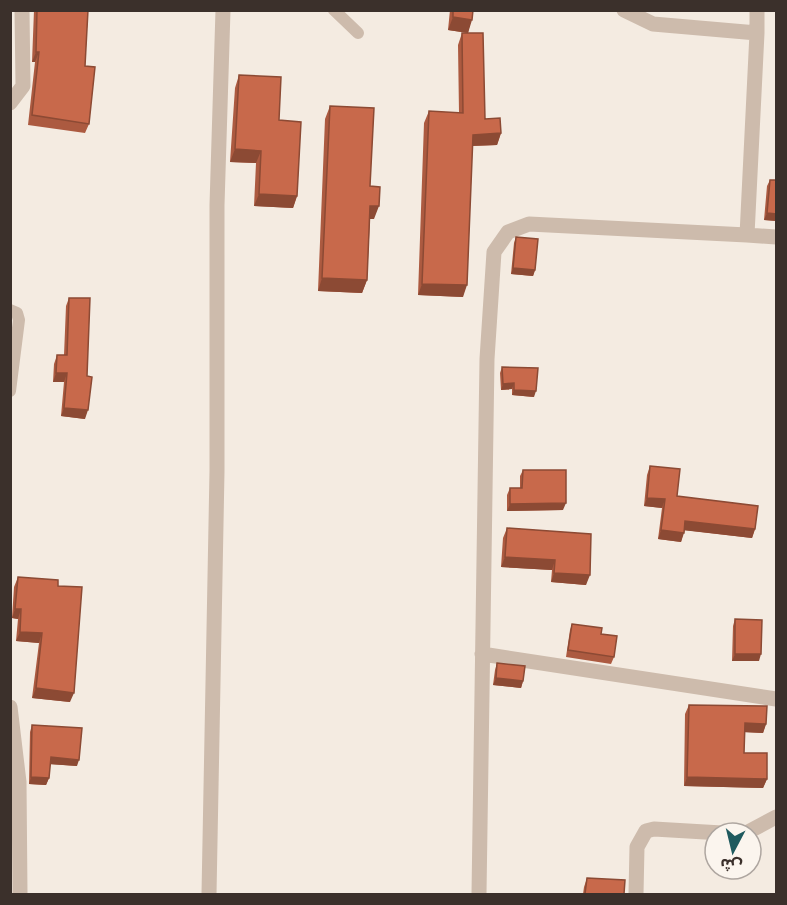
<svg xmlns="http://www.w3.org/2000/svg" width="787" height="905" viewBox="0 0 787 905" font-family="Cabin,'Noto Sans Arabic',sans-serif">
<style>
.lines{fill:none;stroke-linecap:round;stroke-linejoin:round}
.service{stroke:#cdbbac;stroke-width:12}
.minor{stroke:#cdbbac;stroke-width:15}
.wall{fill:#ac5a40}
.shaded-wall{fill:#8c4a34}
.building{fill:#c8694b;stroke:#8c4a34;stroke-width:1.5}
</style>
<rect width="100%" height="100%" fill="#f4ebe1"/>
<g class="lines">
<path class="service" d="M 334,10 L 358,33
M 10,310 L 17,313 L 19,320 L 10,391"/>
<path class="minor" d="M 757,33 L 757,10
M 10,103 L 23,86 L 22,10
M 747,235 L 776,237
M 482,654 L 776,699
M 10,707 L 19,782 L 20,894
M 746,833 L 776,817
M 209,894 L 217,471 L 217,205 L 223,10
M 479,894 L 487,359 L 494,252 L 508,232 L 529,224 L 747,235 L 757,33 L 653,24 L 624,10
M 636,894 L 637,847 L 646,831 L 654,829 L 722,833"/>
</g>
<path class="wall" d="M 34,10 L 88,10 L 85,66 L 89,124 L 85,133 L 28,125 L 35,62 L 32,62 Z
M 450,10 L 473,10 L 468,33 L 448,30 Z
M 462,33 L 485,119 L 501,133 L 497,145 L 472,146 L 463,297 L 418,295 L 424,123 L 429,111 L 459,113 L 458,45 Z
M 239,75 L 279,120 L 297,196 L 293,208 L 254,206 L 256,163 L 230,162 L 235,88 Z
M 330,106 L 370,186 L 374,219 L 370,219 L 367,280 L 362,293 L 318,291 L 325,119 Z
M 770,180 L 777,180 L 777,221 L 764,220 L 767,186 Z
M 516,237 L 535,270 L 533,276 L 511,274 L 514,243 Z
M 69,298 L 85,419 L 61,416 L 64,382 L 53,382 L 54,364 L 57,355 L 64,355 L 66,306 Z
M 502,367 L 534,397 L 512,395 L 512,389 L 501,390 L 500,373 Z
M 650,466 L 677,496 L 755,529 L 752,538 L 684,530 L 681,542 L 658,539 L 662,508 L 644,506 L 647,475 Z
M 523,470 L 563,510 L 507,511 L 507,495 L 510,488 L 520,488 L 520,476 Z
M 507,528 L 591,534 L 586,585 L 551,582 L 552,570 L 501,567 L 503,538 Z
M 18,577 L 58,586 L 70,702 L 32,698 L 39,643 L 16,641 L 18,619 L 12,618 L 14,587 Z
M 735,619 L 759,661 L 732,661 L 733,626 Z
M 572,624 L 601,634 L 614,657 L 611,664 L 566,657 L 570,630 Z
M 497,663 L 523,681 L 521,688 L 493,685 L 495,670 Z
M 689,705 L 766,724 L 763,733 L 745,732 L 744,753 L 767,779 L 763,788 L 684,786 L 685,714 Z
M 32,725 L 77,766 L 50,764 L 49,778 L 46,785 L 29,784 L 30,732 Z
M 587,878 L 624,894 L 583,894 L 584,887 Z"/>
<path class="shaded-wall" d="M 711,10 L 738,10 L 738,12 Z
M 453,17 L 472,20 L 468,33 L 448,30 Z
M 36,52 L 39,52 L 35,62 L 32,62 Z
M 501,133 L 497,145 L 469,146 L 473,135 Z
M 235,149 L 261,151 L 256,163 L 230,162 Z
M 259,194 L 297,196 L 293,208 L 254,206 Z
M 370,206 L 379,206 L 374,219 L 366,219 Z
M 767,213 L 777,214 L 777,221 L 764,220 Z
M 513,268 L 535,270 L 533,276 L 511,274 Z
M 322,278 L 367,280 L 362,293 L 318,291 Z
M 422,284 L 467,285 L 463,297 L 418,295 Z
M 56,373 L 67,373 L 64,382 L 53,382 Z
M 514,383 L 512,389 L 501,390 L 503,384 Z
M 514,390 L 536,391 L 534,397 L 512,395 Z
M 64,408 L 88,410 L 85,419 L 61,416 Z
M 647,498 L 665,499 L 662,508 L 644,506 Z
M 566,503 L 563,510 L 507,511 L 510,504 Z
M 685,521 L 755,529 L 752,538 L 682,530 Z
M 661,530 L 684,533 L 681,542 L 658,539 Z
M 505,557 L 555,560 L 552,570 L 501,567 Z
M 554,573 L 590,575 L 586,585 L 551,582 Z
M 15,609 L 21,609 L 18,619 L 12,618 Z
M 20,632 L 42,633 L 39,643 L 16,641 Z
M 735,654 L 761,654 L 759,661 L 732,661 Z
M 496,678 L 523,681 L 521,688 L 493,685 Z
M 36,688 L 74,693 L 70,702 L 32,698 Z
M 745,723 L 766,724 L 763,733 L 741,732 Z
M 51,757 L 79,760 L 77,766 L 48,764 Z
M 31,777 L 49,778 L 46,785 L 29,784 Z
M 687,777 L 767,779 L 763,788 L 684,786 Z"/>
<path class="building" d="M 37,10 L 88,10 L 85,66 L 95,67 L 89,124 L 32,115 L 39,52 L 36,52 Z
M 453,10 L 473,10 L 472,20 L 453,17 Z
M 462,33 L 483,33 L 485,119 L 500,118 L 501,133 L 473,135 L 467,285 L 422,284 L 429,111 L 463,113 Z
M 239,75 L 281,77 L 279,120 L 301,122 L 297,196 L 259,194 L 261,151 L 235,149 Z
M 330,106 L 374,108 L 370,186 L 380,187 L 379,206 L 370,206 L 367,280 L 322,278 Z
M 770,180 L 777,180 L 777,214 L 767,213 Z
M 516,237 L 538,239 L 535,270 L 513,268 Z
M 69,298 L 90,298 L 87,376 L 92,377 L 88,410 L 64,408 L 67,373 L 56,373 L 57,355 L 67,355 Z
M 502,367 L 538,368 L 536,391 L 514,390 L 514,383 L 503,384 Z
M 650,466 L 680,469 L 677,496 L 758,506 L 755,529 L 685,521 L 684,533 L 661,530 L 665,499 L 647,498 Z
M 523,470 L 566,470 L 566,503 L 510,504 L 510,488 L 522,488 Z
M 507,528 L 591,534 L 590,575 L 554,573 L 555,560 L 505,557 Z
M 18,577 L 58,580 L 58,586 L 82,587 L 74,693 L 36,688 L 42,633 L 20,632 L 21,609 L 15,609 Z
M 735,619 L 762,620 L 761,654 L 735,654 Z
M 572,624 L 602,628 L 601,634 L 617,636 L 614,657 L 568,650 Z
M 497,663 L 525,666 L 523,681 L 496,678 Z
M 689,705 L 767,706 L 766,724 L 745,723 L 744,753 L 767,753 L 767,779 L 687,777 Z
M 32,725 L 82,728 L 79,760 L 51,757 L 49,778 L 31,777 Z
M 587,878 L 625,880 L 624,894 L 585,894 Z"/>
<rect width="787" height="905" fill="none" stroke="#3b302b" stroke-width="24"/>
<g transform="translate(733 851) rotate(187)"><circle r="28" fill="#fbf5ee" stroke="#aea6a0" stroke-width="1.5"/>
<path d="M0-4.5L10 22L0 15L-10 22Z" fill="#1f5a5e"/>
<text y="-9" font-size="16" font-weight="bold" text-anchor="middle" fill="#3b302b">ش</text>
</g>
</svg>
